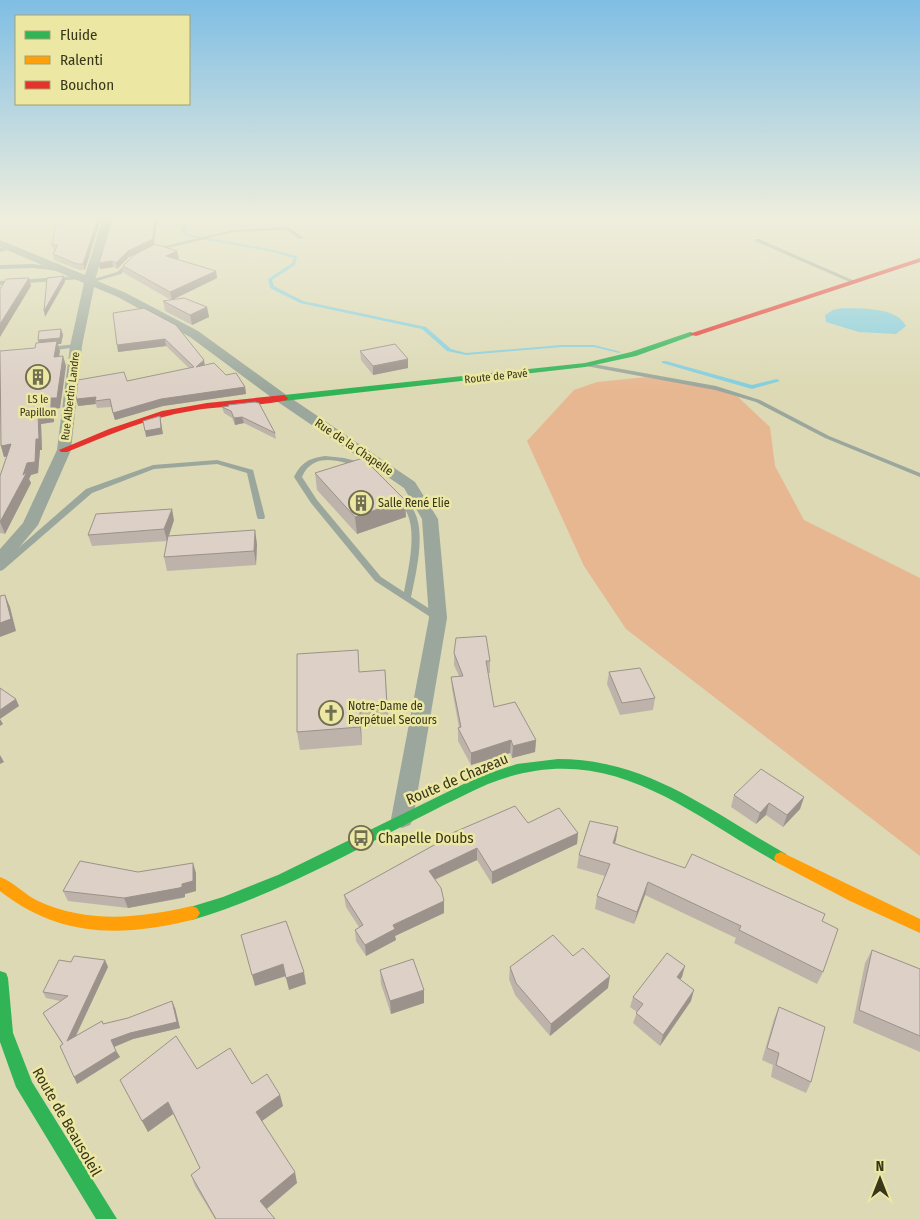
<svg xmlns="http://www.w3.org/2000/svg" width="920" height="1219" viewBox="0 0 920 1219" font-family="'Fira Sans Condensed',sans-serif">
<style>
.forest{fill:#e7b792}
.water{fill:#82cedf}
.lines{fill:none;stroke-linecap:round;stroke-linejoin:round}
.stream{fill:#82cedf;fill-rule:evenodd}
.lane{fill:#9ba79c;fill-rule:evenodd}
.street{fill:#9ba79c;fill-rule:evenodd}
.fast{fill:#30b455;fill-rule:evenodd}
.slow{fill:#ff9f0a;fill-rule:evenodd}
.jam{fill:#e5322d;fill-rule:evenodd}
.wall{fill:#beb3aa}
.shaded-wall{fill:#9b928b}
.building{fill:#ddd0c6;stroke:#9b928b}
.labels{text-anchor:middle;stroke-width:5;stroke-linejoin:round;paint-order:stroke}
.far-street-label{font-size:11px;fill:#38361b;stroke:#ece8a4}
.far-poi-label{font-size:11px;fill:#38361b;stroke:#ece8a4}
.street-label{font-size:12px;fill:#38361b;stroke:#ece8a4}
.poi-label{font-size:12px;fill:#38361b;stroke:#ece8a4;text-anchor:start}
.near-street-label{font-size:15px;fill:#38361b;stroke:#ece8a4}
.near-poi-label{font-size:15px;fill:#38361b;stroke:#ece8a4;text-anchor:start}
</style>
<rect width="100%" height="100%" fill="#dcd9b4"/>
<path class="forest" d="M 657,376 L 701,385 L 738,397 L 770,427 L 775,466 L 804,520 L 920,578 L 920,856 L 626,629 L 584,566 L 527,441 L 574,390 L 597,382 Z"/>
<path class="water" d="M 842,308 C 860,309 896,306 906,326 L 896,334 L 859,332 L 826,322 L 825,315 L 833,310 Z"/>
<g class="lines">
<path class="stream" d="M 185,218 L 189,218 L 185,232 L 191,235 L 269,249 L 297,256 L 295,265 L 272,280 L 274,286 L 303,301 L 426,327 L 451,349 L 466,353 L 562,345 L 594,345 L 621,352 L 619,353 L 594,347 L 562,347 L 466,355 L 447,351 L 422,329 L 300,303 L 270,288 L 268,279 L 292,263 L 294,258 L 269,251 L 189,237 L 181,232 Z
M 662,361 L 666,361 L 752,385 L 777,379 L 780,381 L 752,389 L 662,363 Z"/>
<path class="lane" d="M 288,227 L 303,237 L 303,239 L 299,239 L 287,230 L 233,232 L 151,252 L 148,250 L 233,230 Z
M 755,239 L 759,239 L 857,282 L 852,283 L 755,241 Z
M 9,246 L 11,247 L 11,249 L 0,252 L 0,248 Z
M 131,259 L 134,261 L 121,274 L 90,283 L 87,281 L 117,272 Z
M 33,264 L 59,267 L 62,269 L 59,271 L 33,268 L 0,269 L 0,265 Z
M 78,276 L 80,277 L 80,279 L 0,285 L 0,281 Z
M 76,344 L 78,345 L 78,347 L 49,351 L 46,349 L 49,347 Z
M 588,363 L 716,386 L 760,400 L 829,436 L 920,473 L 920,477 L 825,438 L 756,402 L 715,390 L 586,366 L 586,364 Z
M 325,456 L 344,458 L 364,463 L 365,465 L 361,467 C 340,461 313,451 302,477 L 317,500 L 381,577 L 404,592 C 408,570 417,534 407,513 C 404,507 398,503 394,498 L 395,496 L 401,496 C 405,501 411,505 414,511 C 426,533 416,573 411,597 L 441,616 L 442,618 L 441,620 L 435,620 L 375,581 L 311,503 L 294,477 C 301,463 309,458 325,456 Z
M 217,460 L 253,470 L 265,517 L 264,519 L 258,519 L 257,517 L 247,473 L 217,464 L 154,469 L 92,493 L 3,570 L 0,571 L 0,564 L 86,489 L 153,465 Z"/>
<path class="street" d="M 103,218 L 113,218 L 95,280 L 126,293 L 198,331 L 285,394 L 415,482 L 438,519 L 447,618 L 413,819 L 410,825 L 402,828 L 394,825 L 391,819 L 429,618 L 422,519 L 404,488 L 275,400 L 190,337 L 118,297 L 94,287 L 82,346 L 71,450 L 38,525 L 6,563 L 0,564 L 0,549 L 23,523 L 57,450 L 70,346 L 84,283 L 0,247 L 0,240 L 85,275 Z"/>
<path class="fast" d="M 690,332 L 697,334 L 636,356 L 585,367 L 284,401 L 280,398 L 284,395 L 585,363 L 631,352 Z
M 558,759 C 648,759 711,812 786,854 L 788,858 L 786,862 L 781,864 L 776,862 C 681,808 605,737 488,784 C 389,829 297,889 192,920 L 187,918 L 184,913 L 187,908 L 223,897 L 278,875 L 478,777 L 517,764 Z
M 0,971 L 6,973 L 8,978 L 13,1033 L 32,1082 L 117,1219 L 96,1219 L 16,1087 L 0,1042 Z"/>
<path class="slow" d="M 781,852 L 920,919 L 920,933 L 850,901 L 776,862 L 774,858 L 776,854 Z
M 0,877 C 14,882 25,895 38,901 C 88,924 141,918 192,906 L 197,908 L 200,913 L 197,918 L 192,920 C 121,937 60,938 0,891 Z"/>
<path class="jam" d="M 920,258 L 920,262 L 696,336 L 689,334 Z
M 284,395 L 288,398 L 287,400 C 256,407 223,405 191,411 C 148,418 108,435 67,452 L 61,452 L 59,450 L 109,429 L 162,411 L 207,403 Z"/>
</g>
<path class="wall" d="M 60,218 L 101,218 L 85,270 L 79,270 L 54,260 L 53,254 L 55,251 L 54,251 L 52,245 Z
M 154,245 L 179,258 L 177,259 L 217,278 L 172,300 L 207,307 L 209,317 L 192,325 L 165,311 L 163,301 L 171,300 L 124,273 L 123,266 L 134,255 L 129,257 L 117,269 L 113,267 L 100,269 L 99,263 Z
M 144,308 L 205,365 L 226,375 L 245,387 L 246,394 L 163,406 L 115,420 L 111,407 L 97,408 L 96,404 L 78,406 L 127,381 L 189,368 L 166,346 L 118,352 Z
M 63,335 L 61,344 L 58,344 L 60,351 L 59,356 L 63,356 L 66,366 L 60,408 L 54,409 L 54,422 L 41,424 L 42,450 L 40,450 L 38,473 L 31,475 L 29,479 L 31,483 L 5,534 L 0,533 L 0,476 L 7,456 L 4,457 L 1,446 L 35,348 L 39,343 L 38,340 Z
M 360,351 L 408,368 L 373,375 L 361,360 Z
M 222,407 L 275,433 L 276,439 L 244,423 L 235,425 L 232,418 L 224,413 Z
M 315,473 L 406,517 L 357,534 L 317,490 Z
M 174,520 L 169,536 L 257,544 L 256,565 L 167,571 L 164,557 L 167,541 L 92,546 L 88,535 Z
M 454,653 L 490,661 L 490,673 L 488,673 L 494,707 L 536,740 L 535,752 L 512,758 L 510,753 L 471,765 L 458,741 L 458,728 L 459,728 L 452,689 L 451,677 L 459,676 L 454,665 Z
M 385,670 L 389,724 L 361,727 L 362,745 L 300,750 L 297,732 L 360,672 Z
M 609,672 L 655,698 L 653,710 L 620,715 L 607,684 Z
M 734,795 L 804,797 L 800,809 L 783,827 L 766,815 L 756,824 L 731,807 Z
M 528,823 L 578,833 L 577,844 L 492,884 L 477,860 L 435,880 L 444,901 L 444,913 L 395,936 L 396,940 L 366,956 L 356,941 L 355,930 L 359,927 L 346,907 L 344,895 L 444,840 L 443,837 Z
M 618,827 L 615,843 L 822,921 L 823,972 L 817,984 L 734,943 L 736,938 L 645,895 L 634,924 L 595,909 L 597,896 L 605,876 L 577,868 L 579,855 Z
M 138,872 L 196,873 L 196,891 L 185,894 L 185,897 L 183,898 L 128,908 L 68,901 L 63,891 Z
M 872,950 L 920,969 L 920,1052 L 853,1023 L 865,963 Z
M 573,956 L 608,988 L 550,1036 L 515,995 L 509,979 L 510,967 Z
M 105,960 L 108,967 L 76,1036 L 103,1024 L 175,1008 L 180,1028 L 133,1039 L 114,1047 L 120,1057 L 77,1084 L 74,1077 L 62,1044 L 43,1013 L 60,1001 L 46,998 L 43,992 L 71,962 Z
M 380,970 L 424,1003 L 391,1014 L 381,984 Z
M 682,977 L 680,979 L 691,1001 L 660,1046 L 633,1023 L 637,1012 L 630,1007 L 633,997 Z
M 779,1007 L 811,1082 L 806,1093 L 771,1077 L 773,1065 L 762,1060 L 774,1019 Z
M 197,1069 L 252,1084 L 280,1095 L 283,1106 L 262,1121 L 297,1183 L 267,1209 L 275,1219 L 215,1219 L 195,1186 L 191,1175 L 200,1168 L 173,1114 L 148,1132 L 120,1080 Z"/>
<path class="shaded-wall" d="M 98,218 L 101,218 L 85,270 L 83,264 Z
M 155,218 L 157,218 L 154,245 L 129,257 L 117,269 L 116,263 Z
M 177,251 L 179,258 L 168,263 L 166,256 Z
M 112,261 L 113,267 L 100,269 L 99,263 Z
M 216,271 L 217,278 L 172,300 L 170,292 Z
M 64,276 L 65,282 L 45,317 L 44,311 Z
M 29,278 L 31,286 L 0,337 L 0,324 Z
M 207,307 L 209,317 L 192,325 L 190,315 Z
M 61,329 L 63,335 L 61,344 L 58,344 L 60,351 L 57,367 L 40,346 L 38,340 Z
M 165,339 L 166,346 L 118,352 L 117,345 Z
M 63,356 L 66,366 L 60,408 L 54,409 L 54,422 L 41,424 L 42,450 L 40,450 L 38,473 L 31,475 L 29,479 L 31,483 L 5,534 L 0,522 L 23,475 L 38,413 L 51,398 Z
M 408,359 L 408,368 L 373,375 L 373,366 Z
M 204,360 L 205,367 L 196,367 Z
M 245,387 L 246,394 L 163,406 L 115,420 L 113,413 L 161,399 Z
M 96,397 L 95,401 L 96,404 L 78,406 L 76,399 Z
M 160,416 L 163,434 L 146,437 L 145,431 Z
M 242,417 L 244,423 L 235,425 L 234,418 Z
M 11,444 L 15,455 L 4,457 L 1,446 Z
M 405,500 L 406,517 L 357,534 L 355,517 Z
M 172,509 L 174,520 L 167,541 L 164,529 Z
M 255,530 L 257,544 L 256,565 L 254,551 Z
M 5,595 L 10,607 L 16,631 L 0,637 L 0,623 Z
M 16,699 L 19,706 L 0,719 L 3,724 L 0,726 L 0,710 Z
M 360,709 L 362,745 L 360,727 Z
M 511,740 L 510,753 L 471,765 L 471,753 Z
M 536,740 L 535,752 L 512,758 L 513,746 Z
M 0,755 L 4,762 L 0,764 Z
M 804,797 L 800,809 L 783,827 L 787,815 Z
M 769,803 L 766,815 L 756,824 L 760,813 Z
M 618,827 L 616,840 L 611,855 L 613,843 Z
M 578,833 L 577,844 L 492,884 L 492,872 Z
M 477,848 L 477,860 L 429,882 L 429,871 Z
M 193,863 L 196,873 L 196,891 L 185,894 L 185,897 L 128,908 L 124,898 L 182,884 Z
M 648,882 L 645,895 L 634,924 L 637,912 Z
M 444,901 L 444,913 L 395,936 L 396,940 L 366,956 L 365,945 L 393,925 Z
M 105,960 L 108,967 L 70,1048 L 67,1041 Z
M 283,964 L 286,976 L 255,986 L 252,975 Z
M 685,966 L 682,977 L 674,988 L 677,977 Z
M 304,972 L 306,984 L 289,990 L 286,978 Z
M 610,976 L 608,988 L 550,1036 L 551,1024 Z
M 424,990 L 424,1003 L 391,1014 L 390,1001 Z
M 694,990 L 691,1001 L 660,1046 L 663,1035 Z
M 172,1001 L 175,1008 L 180,1028 L 133,1039 L 114,1047 L 111,1040 Z
M 116,1051 L 120,1057 L 77,1084 L 74,1077 Z
M 280,1095 L 283,1106 L 259,1123 L 256,1112 Z
M 168,1102 L 173,1114 L 148,1132 L 142,1121 Z
M 295,1172 L 297,1183 L 264,1211 L 260,1201 Z"/>
<path class="building" d="M 60,218 L 98,218 L 83,264 L 77,264 L 53,254 L 58,245 L 52,245 L 55,228 Z
M 112,218 L 155,218 L 153,239 L 128,251 L 116,263 L 112,261 L 99,263 Z
M 155,244 L 177,251 L 166,256 L 216,271 L 170,292 L 123,266 L 134,255 Z
M 64,276 L 44,311 L 47,278 Z
M 29,278 L 0,324 L 0,289 L 6,279 Z
M 184,298 L 207,307 L 190,315 L 163,301 Z
M 144,308 L 176,325 L 204,360 L 196,367 L 214,363 L 226,375 L 236,373 L 245,387 L 161,399 L 113,413 L 110,399 L 95,401 L 96,397 L 76,399 L 78,380 L 124,372 L 127,381 L 194,367 L 165,339 L 117,345 L 113,313 Z
M 61,329 L 60,338 L 38,340 L 39,331 Z
M 57,341 L 54,357 L 63,356 L 57,398 L 51,398 L 51,411 L 38,413 L 39,439 L 36,439 L 35,462 L 27,463 L 23,475 L 27,472 L 0,522 L 0,476 L 11,444 L 1,446 L 0,351 L 35,348 L 36,343 Z
M 395,344 L 408,359 L 373,366 L 360,351 Z
M 255,402 L 259,403 L 275,433 L 242,417 L 234,418 L 231,411 L 222,407 L 229,406 L 228,405 Z
M 160,416 L 161,428 L 145,431 L 143,421 Z
M 363,458 L 405,500 L 355,517 L 315,473 Z
M 172,509 L 164,529 L 88,535 L 96,514 Z
M 255,530 L 254,551 L 164,557 L 168,536 Z
M 5,595 L 11,619 L 0,623 L 0,596 Z
M 486,636 L 490,661 L 486,661 L 494,707 L 515,702 L 536,740 L 513,746 L 511,740 L 471,753 L 458,728 L 461,727 L 451,677 L 463,676 L 454,653 L 456,638 Z
M 358,650 L 359,672 L 385,670 L 387,706 L 360,709 L 360,727 L 297,732 L 297,654 Z
M 640,668 L 655,698 L 622,703 L 609,672 Z
M 0,688 L 16,699 L 0,710 Z
M 761,769 L 804,797 L 787,815 L 769,803 L 760,813 L 734,795 Z
M 515,806 L 528,823 L 559,808 L 578,833 L 492,872 L 477,848 L 429,871 L 441,888 L 444,901 L 393,925 L 395,929 L 365,945 L 355,930 L 363,925 L 344,895 L 445,839 L 443,837 Z
M 590,821 L 618,827 L 613,843 L 685,868 L 692,854 L 825,914 L 822,921 L 838,929 L 823,972 L 739,930 L 741,926 L 648,882 L 637,912 L 597,896 L 610,864 L 579,855 Z
M 80,861 L 138,872 L 193,863 L 193,881 L 182,884 L 182,887 L 179,888 L 124,898 L 63,891 Z
M 286,921 L 304,972 L 286,978 L 283,964 L 252,975 L 241,935 Z
M 553,935 L 573,956 L 583,948 L 610,976 L 551,1024 L 516,983 L 510,967 Z
M 872,950 L 920,969 L 920,1036 L 859,1010 Z
M 667,953 L 685,966 L 677,977 L 694,990 L 663,1035 L 636,1013 L 643,1004 L 633,997 Z
M 74,956 L 105,960 L 67,1041 L 102,1021 L 103,1024 L 128,1018 L 172,1001 L 177,1022 L 130,1033 L 111,1040 L 116,1051 L 74,1077 L 60,1046 L 63,1044 L 43,1013 L 68,996 L 43,992 L 59,960 L 71,962 Z
M 413,959 L 424,990 L 390,1001 L 380,970 Z
M 779,1007 L 825,1027 L 811,1082 L 776,1065 L 779,1053 L 767,1048 Z
M 176,1036 L 197,1069 L 230,1048 L 252,1084 L 267,1074 L 280,1095 L 256,1112 L 295,1172 L 260,1201 L 275,1219 L 216,1219 L 191,1175 L 200,1168 L 168,1102 L 142,1121 L 120,1080 Z"/>
<linearGradient id="sky" x2="0" y2="1"><stop stop-color="#7fbee4"/><stop offset="0.56" stop-color="#efeedd"/><stop offset="1" stop-color="#efeedd" stop-opacity="0"/></linearGradient>
<rect width="920" height="389" fill="url(#sky)"/>
<defs>
<symbol id="building-ring" viewBox="-11 -11 22 22"><circle r="9.5" fill="#ece8a4" stroke="#716f51" stroke-width="1.5"/><path d="M-4-6H4V6H1V3H-1V6H-4ZM-2.5-4.3h1.7v1.8h-1.7ZM.8-4.3h1.7v1.8H.8ZM-2.5-1h1.7V.8h-1.7ZM.8-1h1.7V.8H.8Z" fill="#716f51"/></symbol>
<symbol id="church-ring" viewBox="-11 -11 22 22"><circle r="9.5" fill="#ece8a4" stroke="#716f51" stroke-width="1.5"/><path d="M-1.2-6h2.4v3.5h3.3v2.4h-3.3V6h-2.4V-.1h-3.3v-2.4h3.3Z" fill="#716f51"/></symbol>
<symbol id="bus-ring" viewBox="-11 -11 22 22"><circle r="9.5" fill="#ece8a4" stroke="#716f51" stroke-width="1.5"/><path d="M-5-6H5V4H4V6H2V4H-2V6H-4V4H-5ZM-3.5-4V0h7V-4ZM-3.5 1.2v1.5H-2V1.2ZM2 1.2v1.5H3.5V1.2Z" fill="#716f51"/></symbol>
</defs>
<g fill-rule="evenodd">
<use href="#building-ring" x="24" y="363" width="28" height="28"/>
<use href="#building-ring" x="347" y="489" width="28" height="28"/>
<use href="#church-ring" x="317" y="699" width="28" height="28"/>
<use href="#bus-ring" x="347" y="824" width="28" height="28"/>
</g>
<g class="labels">
<g class="far-street-label">
<text transform="translate(496 376) rotate(-6)" y="4">Route de Pavé</text>
<text transform="translate(70 396) rotate(-83)" y="4">Rue Albertin Landre</text>
</g>
<g class="far-poi-label">
<text x="38" y="403">LS le<tspan x="38" dy="13">Papillon</tspan></text>
</g>
<g class="street-label">
<text transform="translate(354 447) rotate(34)" y="4">Rue de la Chapelle</text>
</g>
<g class="poi-label">
<text x="378" y="507">Salle René Elie</text>
<text x="348" y="710">Notre-Dame de<tspan x="348" dy="14">Perpétuel Secours</tspan></text>
</g>
<g class="near-street-label">
<text transform="translate(457 779) rotate(-23)" y="5">Route de Chazeau</text>
<text transform="translate(67 1122) rotate(60)" y="5">Route de Beausoleil</text>
</g>
<g class="near-poi-label">
<text x="378" y="843">Chapelle Doubs</text>
</g>
</g>
<rect x="15" y="15" width="175" height="90" fill="#ece8a4" stroke="#a4a16d"/>
<rect x="25" y="31" width="25" height="8" fill="#30b455" stroke="#a4a16d"/>
<text x="60" y="40" font-size="15" fill="#38361b">Fluide</text>
<rect x="25" y="56" width="25" height="8" fill="#ff9f0a" stroke="#a4a16d"/>
<text x="60" y="65" font-size="15" fill="#38361b">Ralenti</text>
<rect x="25" y="81" width="25" height="8" fill="#e5322d" stroke="#a4a16d"/>
<text x="60" y="90" font-size="15" fill="#38361b">Bouchon</text>
<g transform="translate(880 1179)" stroke="#ece8a4" stroke-width="4" paint-order="stroke">
<path d="M0-4L9 19L0 12L-9 19Z" fill="#38361b"/>
<text y="-8" font-size="14" font-weight="bold" text-anchor="middle" fill="#38361b">N</text>
</g>
</svg>
